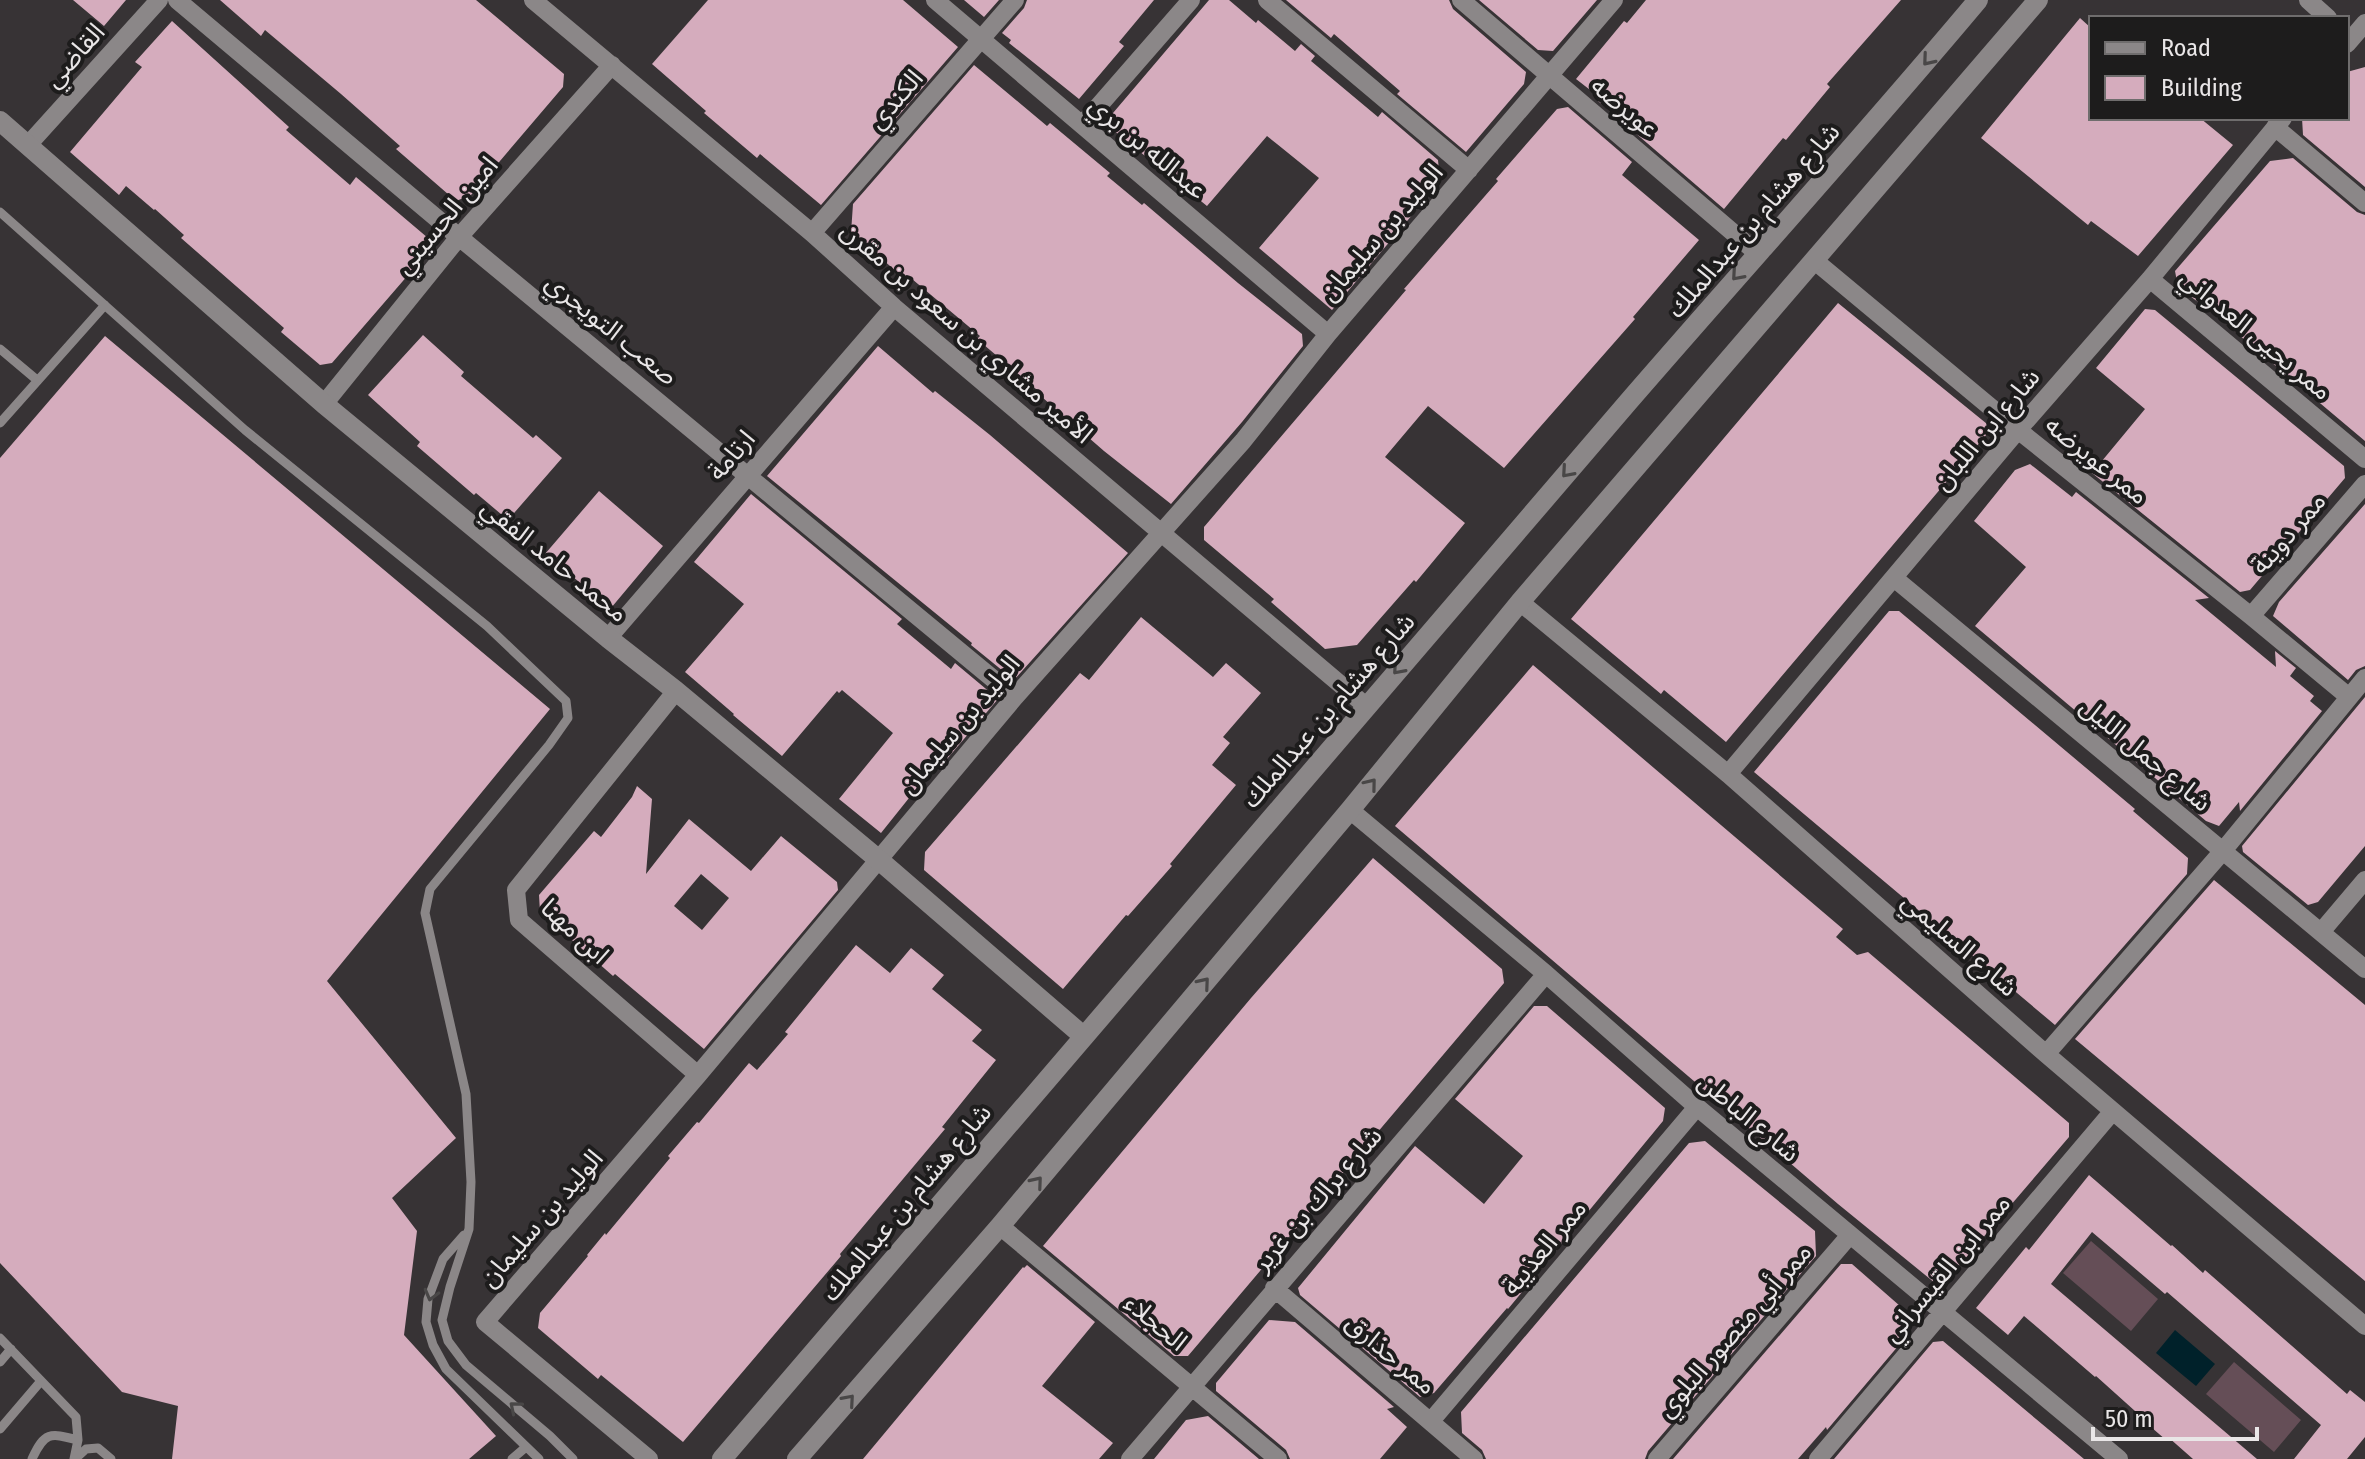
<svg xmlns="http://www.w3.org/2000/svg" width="2365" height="1459" viewBox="0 0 2365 1459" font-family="'Fira Sans Condensed','Noto Sans Arabic',sans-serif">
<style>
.green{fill:#654e57}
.water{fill:#00212a}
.building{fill:#d5acbd;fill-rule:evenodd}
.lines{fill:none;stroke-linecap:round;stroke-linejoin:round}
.service{stroke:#8b8788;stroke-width:9}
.minor{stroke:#8b8788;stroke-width:18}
.tertiary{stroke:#8b8788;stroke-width:20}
.oneway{stroke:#494747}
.labels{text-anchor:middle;stroke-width:8;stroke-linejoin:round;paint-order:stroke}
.street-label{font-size:26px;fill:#e9e6e7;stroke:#1d1c1c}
</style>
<rect width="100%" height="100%" fill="#373335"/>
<path class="green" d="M 2091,1241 L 2158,1299 L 2131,1331 L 2063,1273 Z
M 2234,1362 L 2301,1420 L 2274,1452 L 2206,1394 Z"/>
<path class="water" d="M 2175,1330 L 2215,1364 L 2196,1386 L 2156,1353 Z"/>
<path class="building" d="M 73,0 L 126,0 L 104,26 Z
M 220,0 L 476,0 L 564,74 L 563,87 L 471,195 L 456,201 L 396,149 L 400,146 L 341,94 L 265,30 L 261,36 Z
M 708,0 L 903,0 L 958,47 L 821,205 L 760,154 L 757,158 L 704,113 L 706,111 L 652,64 Z
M 964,0 L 999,0 L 984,17 Z
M 1027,0 L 1154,0 L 1119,42 L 1124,46 L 1079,99 L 1009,43 L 1011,40 L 1002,33 L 1024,8 Z
M 1209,0 L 1229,0 L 1256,23 L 1258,20 L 1295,51 L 1301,44 L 1315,56 L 1311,61 L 1378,117 L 1382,112 L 1438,160 L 1440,182 L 1332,310 L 1259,248 L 1319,178 L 1277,144 L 1267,136 L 1207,206 L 1113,130 L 1113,113 Z
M 1286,0 L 1449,0 L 1453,9 L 1526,72 L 1524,84 L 1466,152 L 1397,94 L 1400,91 L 1334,34 L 1331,38 Z
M 1479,0 L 1597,0 L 1553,51 L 1538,50 Z
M 1646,0 L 1901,0 L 1827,84 L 1830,87 L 1786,140 L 1783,138 L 1724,209 L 1598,101 L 1603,100 L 1576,79 L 1624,21 L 1627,23 Z
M 2080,18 L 2091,28 L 2091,118 L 2200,118 L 2233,145 L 2138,256 L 2091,221 L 2088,225 L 1981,138 Z
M 172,21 L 289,127 L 286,130 L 350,185 L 356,177 L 428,238 L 428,252 L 332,363 L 320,365 L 281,332 L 284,328 L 181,238 L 184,235 L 155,209 L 154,210 L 126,186 L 119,195 L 70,152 L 142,67 L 135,62 Z
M 974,65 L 1047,126 L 1050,123 L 1110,173 L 1107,176 L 1142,205 L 1144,203 L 1238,283 L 1302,334 L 1303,346 L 1242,422 L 1171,504 L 1104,451 L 1035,391 L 1036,389 L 977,339 L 980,336 L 912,279 L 909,282 L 851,233 L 853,204 Z
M 2365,67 L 2365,187 L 2303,135 L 2302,118 L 2347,118 L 2347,72 Z
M 1568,107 L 1632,162 L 1622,175 L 1699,240 L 1633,317 L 1635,319 L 1504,468 L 1428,406 L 1385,457 L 1465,523 L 1416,582 L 1414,580 L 1357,645 L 1325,649 L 1271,602 L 1274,599 L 1204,540 L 1204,527 L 1406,290 L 1404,289 L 1498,181 L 1496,179 L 1557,109 Z
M 2293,158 L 2357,212 L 2365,215 L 2365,441 L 2214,314 L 2178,287 L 2175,271 L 2270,161 Z
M 1838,303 L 1992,428 L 1726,742 L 1664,690 L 1661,694 L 1571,619 Z
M 2145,309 L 2155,310 L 2344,466 L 2345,478 L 2250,590 L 2240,592 L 2092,473 L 2145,409 L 2096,368 Z
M 423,335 L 464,372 L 461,376 L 533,438 L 536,435 L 562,458 L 508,520 L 476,493 L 474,495 L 417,446 L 420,442 L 368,395 Z
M 105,336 L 550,709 L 327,981 L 456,1138 L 392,1198 L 417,1231 L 404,1335 L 496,1436 L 469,1459 L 172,1459 L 178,1406 L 122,1392 L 0,1263 L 0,458 Z
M 878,346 L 933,393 L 935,391 L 990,435 L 1128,553 L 1014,680 L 971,645 L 972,643 L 767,476 Z
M 2030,464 L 2072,497 L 2076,492 L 2209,598 L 2195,600 L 2276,667 L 2275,651 L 2296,668 L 2290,676 L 2314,696 L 2310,701 L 2322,711 L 2240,811 L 2239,802 L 2219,826 L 2206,821 L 1975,626 L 2026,567 L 1974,521 L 2015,470 Z
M 599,491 L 663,546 L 611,608 L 545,554 Z
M 751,494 L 902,619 L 897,624 L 951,669 L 955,663 L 998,699 L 941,766 L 937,763 L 881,833 L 839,799 L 893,733 L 842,690 L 839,693 L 837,691 L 782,756 L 733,715 L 734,714 L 685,672 L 744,604 L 694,562 Z
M 2365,504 L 2365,666 L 2356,670 L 2348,680 L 2273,616 L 2279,602 Z
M 1889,611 L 1899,611 L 2135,809 L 2133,811 L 2188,858 L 2187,874 L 2055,1025 L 1754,772 Z
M 1141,617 L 1213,677 L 1226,663 L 1261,693 L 1223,737 L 1230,743 L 1212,765 L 1236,785 L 1170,864 L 1172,866 L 1128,916 L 1126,915 L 1063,989 L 924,870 L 925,852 L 1080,673 L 1089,680 Z
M 1533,665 L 1843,929 L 1836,937 L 1857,955 L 1868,952 L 2069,1123 L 2069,1137 L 1945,1282 L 1935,1283 L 1838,1204 L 1395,826 Z
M 2365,697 L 2365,846 L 2318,902 L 2308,905 L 2243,852 L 2242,846 Z
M 637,786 L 652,799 L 646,874 L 689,819 L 751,871 L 781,836 L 837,882 L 838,890 L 704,1049 L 615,974 L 613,976 L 540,912 L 539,895 L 594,831 L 601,837 L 632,797 ZM 701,874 L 729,898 L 702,930 L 674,906 Z
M 1373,858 L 1502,969 L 1504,983 L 1188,1356 L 1174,1356 L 1043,1246 L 1251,998 Z
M 2214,880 L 2365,1005 L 2365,1281 L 2075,1039 Z
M 856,945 L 890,973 L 911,948 L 944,975 L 932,989 L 982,1030 L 972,1041 L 996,1060 L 942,1127 L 945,1129 L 840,1254 L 841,1256 L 683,1442 L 601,1375 L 598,1379 L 538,1328 L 540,1313 L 588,1256 L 587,1255 L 605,1233 L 606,1235 L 670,1158 L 668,1156 L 697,1122 L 699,1123 L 749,1063 L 757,1070 L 788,1034 L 785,1032 Z
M 1534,1006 L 1547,1006 L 1665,1108 L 1663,1121 L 1508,1309 L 1507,1308 L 1434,1393 L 1420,1397 L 1300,1295 L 1298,1288 L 1415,1146 L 1484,1204 L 1523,1156 L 1455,1099 Z
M 1705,1141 L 1815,1231 L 1816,1256 L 1648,1451 L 1645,1459 L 1486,1459 L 1482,1450 L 1462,1433 L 1461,1412 L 1689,1143 Z
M 2089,1175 L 2171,1246 L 2172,1245 L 2203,1273 L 2205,1270 L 2347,1394 L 2350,1390 L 2365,1402 L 2365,1437 L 2347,1459 L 2294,1459 L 2321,1425 L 2167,1292 L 2165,1294 L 2092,1232 L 2051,1284 L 2257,1459 L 2193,1459 L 2168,1437 L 2166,1440 L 2144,1421 L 2145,1420 L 2096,1376 L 2095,1377 L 2024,1316 L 2008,1335 L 1976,1308 L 2026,1247 L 2029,1250 Z
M 1841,1264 L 1852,1264 L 1908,1313 L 1910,1332 L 1827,1430 L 1826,1427 L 1798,1459 L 1673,1459 Z
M 1027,1265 L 1095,1322 L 1042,1386 L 1113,1443 L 1099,1459 L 863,1459 L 1023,1267 L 1024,1268 Z
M 1269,1320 L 1295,1322 L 1394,1407 L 1387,1409 L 1407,1427 L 1380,1459 L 1290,1459 L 1286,1450 L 1216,1391 L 1216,1383 Z
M 1943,1341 L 2036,1419 L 2084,1459 L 1834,1459 L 1933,1342 Z
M 1208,1416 L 1259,1459 L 1154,1459 L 1186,1420 Z"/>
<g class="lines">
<path class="service" d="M 0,212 L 245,430 L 487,626 L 566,701 L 568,718 L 549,745 L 430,889 L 425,913 L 466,1094 L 471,1182 L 469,1229 L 450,1287 L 442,1320 L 448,1341 L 466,1365 L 550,1436 L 573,1459
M 0,349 L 37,380
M 0,423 L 105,305
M 464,1235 L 443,1259 L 428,1299 L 426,1322 L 433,1345 L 446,1369 L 539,1459
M 0,1338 L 76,1417 L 78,1440 L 74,1459
M 0,1362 L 11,1349
M 0,1429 L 41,1381
M 32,1459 C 45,1431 50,1433 78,1440
M 75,1459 L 86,1449 L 98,1448 L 111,1459
M 512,1459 L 526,1447"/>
<path class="minor" d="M 177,0 L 459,237 L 1015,697
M 533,0 L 812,233 L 894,307 L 1366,706
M 935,0 L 1328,334
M 1267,0 L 1469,170
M 1461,0 L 1757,253
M 2308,0 L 2328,18
M 2347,44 L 2365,23
M 1082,125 L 1191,0
M 2275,127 L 2365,203
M 28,145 L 159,0
M 812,233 L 1015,0
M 1815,261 L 2018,430 L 2251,616 L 2349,697
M 2150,279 L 2365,459
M 324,404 L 459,237 L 612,65
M 1894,578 L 2365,969
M 1520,602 L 1728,774 L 2046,1054 L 2365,1326
M 2251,616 L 2365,484
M 608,638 L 894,307
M 676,691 L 516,890 L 519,920 L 698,1075
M 1728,774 L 2018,430 L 2150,279 L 2283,118
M 1350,810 L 1546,974 L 1697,1107 L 2119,1459
M 2321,932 L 2365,880
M 2046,1054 L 2222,852 L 2365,678
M 1000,1226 L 1278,1459
M 1274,1288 L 1474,1459
M 1431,1421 L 1697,1107
M 649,1459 L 485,1322 L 698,1075 L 1015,697 L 1243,441 L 1328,334 L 1614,0
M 1130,1459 L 1546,974
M 1657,1459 L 1850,1235
M 1818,1459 L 2113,1111"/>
<path class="tertiary" d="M 0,121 L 324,404 L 608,638 L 676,691 L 879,860 L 1082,1035
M 722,1459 C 1023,1105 1326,753 1629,401 C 1745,267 1864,136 1978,0
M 797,1459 L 1000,1226 L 1350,810 L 1520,602 L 2038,0"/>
</g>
<defs><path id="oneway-chevron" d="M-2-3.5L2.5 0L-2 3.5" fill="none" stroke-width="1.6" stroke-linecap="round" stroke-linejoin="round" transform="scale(2)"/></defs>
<g class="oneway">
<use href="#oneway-chevron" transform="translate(1928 60) rotate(130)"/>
<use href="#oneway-chevron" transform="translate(1737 275) rotate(131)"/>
<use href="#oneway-chevron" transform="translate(1567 472) rotate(131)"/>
<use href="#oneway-chevron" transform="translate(1398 669) rotate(131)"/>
<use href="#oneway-chevron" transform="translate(1371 784) rotate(-51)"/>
<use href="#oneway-chevron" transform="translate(1204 983) rotate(-50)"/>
<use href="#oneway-chevron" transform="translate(1037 1182) rotate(-50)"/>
<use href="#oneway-chevron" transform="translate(431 1295) rotate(105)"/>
<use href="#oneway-chevron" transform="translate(849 1400) rotate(-49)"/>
<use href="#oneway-chevron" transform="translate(515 1407) rotate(-140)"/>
</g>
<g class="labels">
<g class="street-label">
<text transform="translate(74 55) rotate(-48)" y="9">القاضي</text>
<text transform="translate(895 99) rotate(-49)" y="9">الكندي</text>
<text transform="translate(1625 107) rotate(40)" y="9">عويرضه</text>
<text transform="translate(1148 147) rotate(40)" y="9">عبدالله بن بري</text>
<text transform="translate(446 215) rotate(-50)" y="9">امين الحسيني</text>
<text transform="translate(1753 220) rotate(-49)" y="9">شارع هشام بن عبدالملك</text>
<text transform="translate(1381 232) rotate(-49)" y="9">الوليد بن سليمان</text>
<text transform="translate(612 329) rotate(39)" y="9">صعب التويجري</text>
<text transform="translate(967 332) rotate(41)" y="9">الأمير مشاري بن سعود بن مقرن</text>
<text transform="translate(2256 334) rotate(40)" y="9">ممر يحيى العدواني</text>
<text transform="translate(1986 429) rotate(-50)" y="9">شارع ابن اللبان</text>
<text transform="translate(731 455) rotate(-49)" y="9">ارتامة</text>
<text transform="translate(2097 460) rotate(39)" y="9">ممر عويرضه</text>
<text transform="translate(2288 533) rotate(-49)" y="9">ممر دوينة</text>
<text transform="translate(555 560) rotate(39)" y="9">محمد حامد الفقي</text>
<text transform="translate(1328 710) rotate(-49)" y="9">شارع هشام بن عبدالملك</text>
<text transform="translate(959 724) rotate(-50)" y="9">الوليد بن سليمان</text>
<text transform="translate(2146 754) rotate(40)" y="9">شارع جمل الليل</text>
<text transform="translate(575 931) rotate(43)" y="9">ابن مهنا</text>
<text transform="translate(1960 944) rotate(41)" y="9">شارع السليمي</text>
<text transform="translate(1749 1117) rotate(40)" y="9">شارع الباطن</text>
<text transform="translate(1317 1199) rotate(-49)" y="9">شارع براك بن غرير</text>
<text transform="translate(906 1202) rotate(-50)" y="9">شارع هشام بن عبدالملك</text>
<text transform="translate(541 1218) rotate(-49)" y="9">الوليد بن سليمان</text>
<text transform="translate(1544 1247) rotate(-50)" y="9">ممر العذيبة</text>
<text transform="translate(1946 1268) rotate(-50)" y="9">ممر ابن القيسراني</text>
<text transform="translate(1156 1322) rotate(40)" y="9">الحجلاء</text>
<text transform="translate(1734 1330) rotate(-49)" y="9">ممر أبي منصور البلوي</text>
<text transform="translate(1391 1354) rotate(40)" y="9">ممر حذارق</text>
</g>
</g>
<rect x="2089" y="16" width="260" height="104" fill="#1d1c1c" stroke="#6f6d6d" stroke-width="2"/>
<rect x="2105" y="42" width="40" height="12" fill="#8b8788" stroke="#6f6d6d" stroke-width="2"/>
<text x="2161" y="56" font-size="24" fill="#e9e6e7">Road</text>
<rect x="2105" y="76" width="40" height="24" fill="#d5acbd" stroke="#6f6d6d" stroke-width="2"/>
<text x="2161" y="96" font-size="24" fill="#e9e6e7">Building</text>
<path d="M2093 1427v12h164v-12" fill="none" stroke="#e9e6e7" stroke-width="4"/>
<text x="2105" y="1427" font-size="24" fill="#e9e6e7" stroke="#1d1c1c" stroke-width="6" paint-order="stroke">50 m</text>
</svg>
